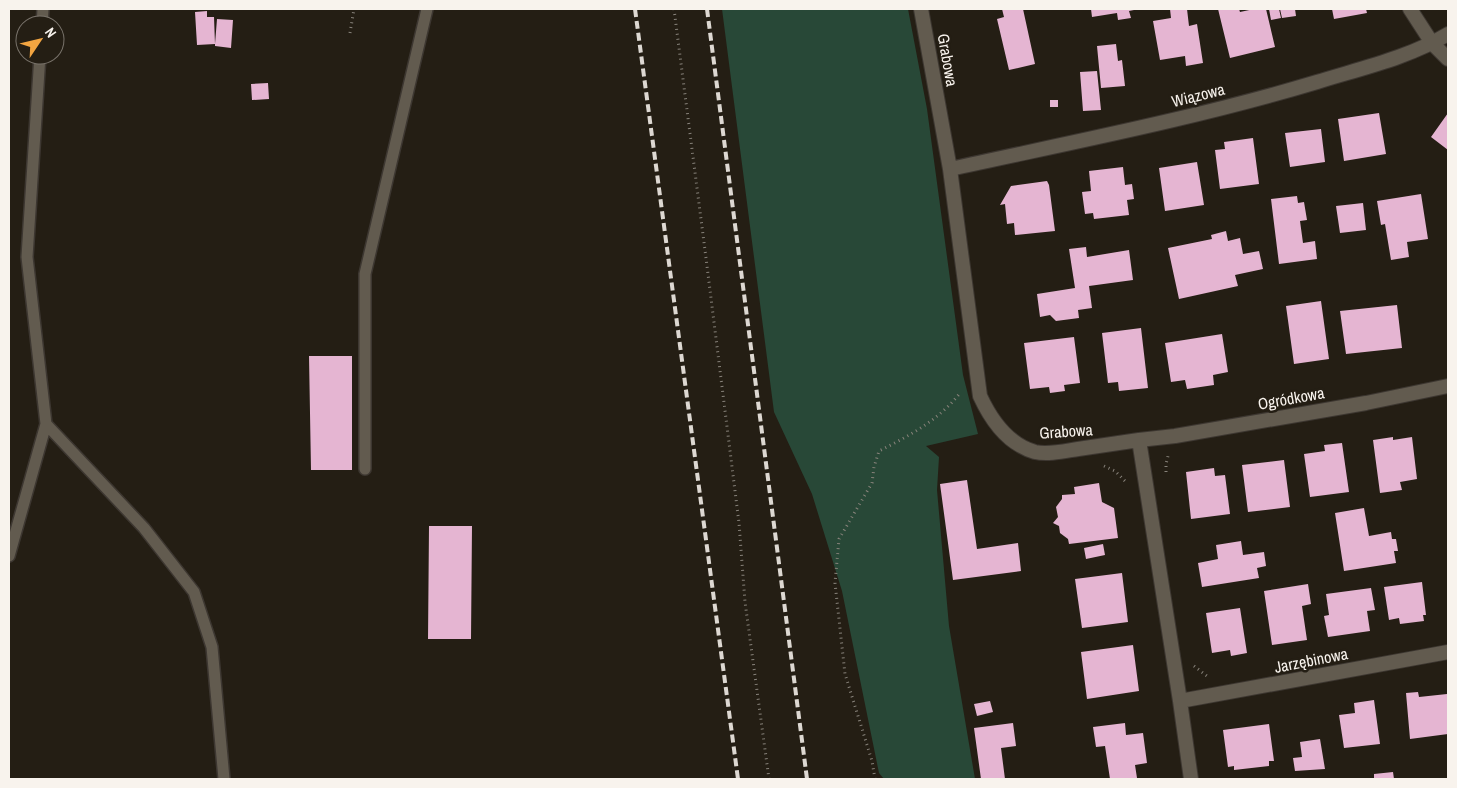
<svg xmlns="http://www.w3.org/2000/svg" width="1457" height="788" viewBox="0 0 1457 788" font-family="'Archivo Narrow',sans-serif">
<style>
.green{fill:#284837}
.building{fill:#e5b5d2}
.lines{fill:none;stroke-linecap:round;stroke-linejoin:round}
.service-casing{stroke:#3d3731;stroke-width:14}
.minor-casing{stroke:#3d3731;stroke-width:16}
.path{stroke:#88837b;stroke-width:3;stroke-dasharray:1 4;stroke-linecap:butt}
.service{stroke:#625b4f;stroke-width:11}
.minor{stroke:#625b4f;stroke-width:14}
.rail{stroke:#ddd8d2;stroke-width:4;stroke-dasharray:8 4;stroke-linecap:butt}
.labels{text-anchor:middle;stroke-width:5;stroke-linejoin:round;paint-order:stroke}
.street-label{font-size:16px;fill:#f8f3ed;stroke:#241e14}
</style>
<rect width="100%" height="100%" fill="#241e14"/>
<path class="green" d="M 722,9 L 908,9 L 927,109 L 963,375 L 978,434 L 926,446 L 939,457 L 937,490 L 949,626 L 975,779 L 884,779 L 879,773 L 842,591 L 812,494 L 774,412 Z"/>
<path class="building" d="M 1002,9 L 1023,9 L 1035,64 L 1009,70 L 997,19 L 1004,17 Z
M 1091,9 L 1134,9 L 1134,10 L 1129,11 L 1131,18 L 1118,20 L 1117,13 L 1092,17 Z
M 1170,9 L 1187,9 L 1189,26 L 1197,24 L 1203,63 L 1186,66 L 1185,56 L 1160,60 L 1153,21 L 1171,18 Z
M 1218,9 L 1239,9 L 1240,12 L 1254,9 L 1266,9 L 1275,47 L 1230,58 Z
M 1269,9 L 1279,9 L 1281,18 L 1271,20 Z
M 1280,9 L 1295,9 L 1296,16 L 1282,18 Z
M 1332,9 L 1366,9 L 1367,13 L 1334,19 Z
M 207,11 L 207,17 L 214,17 L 215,44 L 217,19 L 233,20 L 231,48 L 215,46 L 215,44 L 197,45 L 195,12 Z
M 1116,44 L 1118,61 L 1122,60 L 1125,86 L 1101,88 L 1097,46 Z
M 1097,71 L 1101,110 L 1083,111 L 1080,72 Z
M 268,83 L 269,99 L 252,100 L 251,84 Z
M 1050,100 L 1058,100 L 1058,107 L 1050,107 Z
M 1379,113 L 1386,154 L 1344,161 L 1338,119 Z
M 1448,113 L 1448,150 L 1431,137 Z
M 1321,129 L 1325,162 L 1290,167 L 1285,133 Z
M 1253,138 L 1259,184 L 1220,189 L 1215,150 L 1225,149 L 1224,142 Z
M 1197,162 L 1204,205 L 1165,211 L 1159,168 Z
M 1123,167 L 1125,185 L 1132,184 L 1134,199 L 1127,200 L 1129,215 L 1094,219 L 1093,213 L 1085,214 L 1082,192 L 1091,191 L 1089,171 Z
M 1047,181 L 1049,185 L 1055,231 L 1015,235 L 1014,223 L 1007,224 L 1005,204 L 1000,205 L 1011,186 Z
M 1421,194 L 1428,239 L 1407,242 L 1409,257 L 1391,260 L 1385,224 L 1381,225 L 1377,201 Z
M 1297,196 L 1298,203 L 1304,202 L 1307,220 L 1300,221 L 1303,243 L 1315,241 L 1317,259 L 1279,264 L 1271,199 Z
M 1363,203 L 1366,230 L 1340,233 L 1336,206 Z
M 1226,231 L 1228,241 L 1240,238 L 1243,254 L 1259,251 L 1263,269 L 1235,275 L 1238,286 L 1179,299 L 1168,248 L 1212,239 L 1211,235 Z
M 1086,247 L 1087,257 L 1129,250 L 1133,280 L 1089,286 L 1092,308 L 1078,310 L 1079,318 L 1056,321 L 1050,315 L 1040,317 L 1037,294 L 1075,288 L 1069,249 Z
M 1321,301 L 1329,359 L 1294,364 L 1286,306 Z
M 1397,305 L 1402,348 L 1346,354 L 1340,311 Z
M 1141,328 L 1148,388 L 1119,391 L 1118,382 L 1108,383 L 1102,333 Z
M 1222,334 L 1228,372 L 1213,375 L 1214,385 L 1187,389 L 1185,380 L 1171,382 L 1165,343 Z
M 1074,337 L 1080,383 L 1064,385 L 1065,391 L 1050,393 L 1049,387 L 1030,389 L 1024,343 Z
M 309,356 L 352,356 L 352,470 L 311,470 Z
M 1393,437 L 1393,440 L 1412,437 L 1417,479 L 1400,482 L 1402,490 L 1380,493 L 1373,440 Z
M 1342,443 L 1349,492 L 1310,497 L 1304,454 L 1325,451 L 1324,445 Z
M 1284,460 L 1290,507 L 1248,512 L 1242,465 Z
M 1214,468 L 1215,476 L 1225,475 L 1230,514 L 1191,519 L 1186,472 Z
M 967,480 L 977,549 L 1018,543 L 1021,571 L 953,580 L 940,484 Z
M 1099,483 L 1102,502 L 1114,508 L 1118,538 L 1069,544 L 1068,539 L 1060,533 L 1059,526 L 1053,523 L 1058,517 L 1056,507 L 1062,499 L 1062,495 L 1075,494 L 1074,487 Z
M 1364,508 L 1369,536 L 1391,532 L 1392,539 L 1396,539 L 1398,551 L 1394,551 L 1396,563 L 1344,571 L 1335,513 Z
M 429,526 L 472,526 L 471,639 L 428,639 Z
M 1241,541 L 1243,555 L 1264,552 L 1266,566 L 1257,568 L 1259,578 L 1202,587 L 1198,563 L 1218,559 L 1216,545 Z
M 1103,544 L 1105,555 L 1086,559 L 1084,548 Z
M 1122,573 L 1128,622 L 1082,628 L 1075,579 Z
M 1422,582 L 1426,615 L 1423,615 L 1424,621 L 1400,624 L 1399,618 L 1389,620 L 1384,587 Z
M 1308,584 L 1311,604 L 1302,606 L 1307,640 L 1272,645 L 1264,591 Z
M 1371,588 L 1375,610 L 1367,611 L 1370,631 L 1328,637 L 1324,616 L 1329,615 L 1326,594 Z
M 1240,608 L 1247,653 L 1231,656 L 1230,650 L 1212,653 L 1206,613 Z
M 1133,645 L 1139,691 L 1087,699 L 1081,652 Z
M 1418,692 L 1419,697 L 1447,694 L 1448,734 L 1410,739 L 1406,693 Z
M 1374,700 L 1380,744 L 1344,748 L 1339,715 L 1355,713 L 1354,703 Z
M 990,701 L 993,712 L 977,716 L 974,704 Z
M 1013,723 L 1016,746 L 1001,748 L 1005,779 L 981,779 L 974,728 Z
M 1125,723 L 1126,735 L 1143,733 L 1147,763 L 1135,765 L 1137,778 L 1110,779 L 1105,746 L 1096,747 L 1093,727 Z
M 1269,724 L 1274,761 L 1269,761 L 1269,766 L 1234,770 L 1234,766 L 1228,767 L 1223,730 Z
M 1320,739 L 1325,769 L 1295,771 L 1293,758 L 1302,757 L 1300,742 Z
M 1393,772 L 1394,779 L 1374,779 L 1374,774 Z"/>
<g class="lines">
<defs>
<path id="service" d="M 42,25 L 43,9
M 46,424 L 144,528 L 194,592 L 212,647 L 224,779
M 365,469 L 365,274 L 427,9
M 9,556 L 46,424 L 27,257 L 40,55"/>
<path id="minor" d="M 921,9 L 950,169 L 980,396 C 991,420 1007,444 1035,452 C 1048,455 1065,451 1078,449 C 1098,446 1119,443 1139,440 L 1180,701 L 1191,779
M 1410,9 L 1432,43 L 1448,59
M 950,169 C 1073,142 1197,118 1317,82 C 1362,68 1408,58 1448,34
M 1139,440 L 1175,436 L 1366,403 L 1448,386
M 1180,701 L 1448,652"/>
</defs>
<use href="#service" class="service-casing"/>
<use href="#minor" class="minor-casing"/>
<path class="path" d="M 674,9 L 706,258 L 739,523 L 745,602 L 769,779
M 350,33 L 354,9
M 1104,466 L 1115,471 L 1125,481
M 1166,472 L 1166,464 L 1168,456
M 1194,666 L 1207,676
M 875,779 L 872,761 L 845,674 L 835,583 L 839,539 L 872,483 L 874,467 L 879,451 C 909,436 939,420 960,393"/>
<use href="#service" class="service"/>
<use href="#minor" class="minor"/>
<path class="rail" d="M 635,9 L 738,779
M 707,9 L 807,779"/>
</g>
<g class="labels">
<g class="street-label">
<text transform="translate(948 60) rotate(80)" y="6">Grabowa</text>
<text transform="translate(1198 95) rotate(-14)" y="6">Wiązowa</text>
<text transform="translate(1291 398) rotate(-10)" y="6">Ogródkowa</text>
<text transform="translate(1066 431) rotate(-4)" y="6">Grabowa</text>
<text transform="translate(1311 660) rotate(-11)" y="6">Jarzębinowa</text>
</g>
</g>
<rect width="1457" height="788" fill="none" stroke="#f8f3ed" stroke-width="20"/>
<g transform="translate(40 40) rotate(55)"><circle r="24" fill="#241e14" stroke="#79736b"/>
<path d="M0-4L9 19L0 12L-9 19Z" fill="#f2a541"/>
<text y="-8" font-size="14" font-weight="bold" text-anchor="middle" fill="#f8f3ed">N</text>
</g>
</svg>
